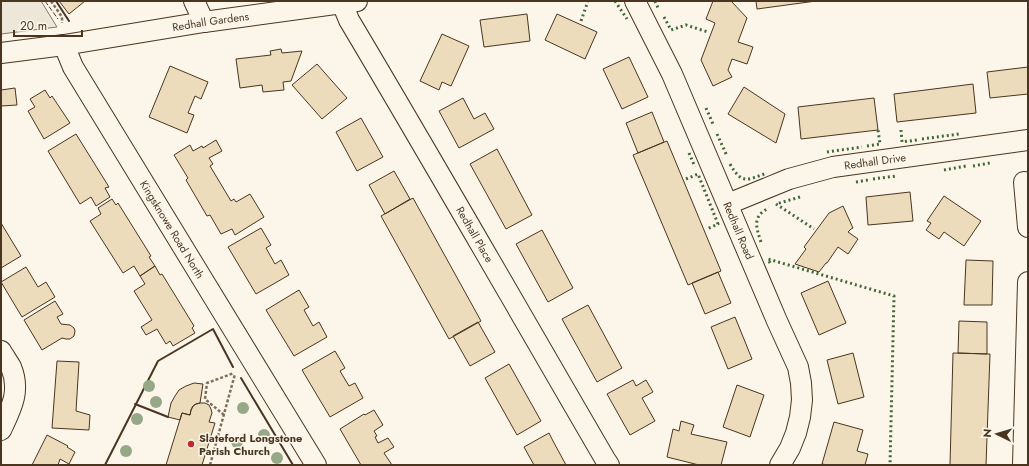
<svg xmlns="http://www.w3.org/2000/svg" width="1029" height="466" viewBox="0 0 1029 466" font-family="Jost,sans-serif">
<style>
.parking{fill:#ede7d9;stroke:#887966}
.building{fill:#ecdcbc;stroke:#4a3520}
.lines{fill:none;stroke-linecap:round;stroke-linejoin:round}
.minor-casing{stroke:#4a3520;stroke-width:22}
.path{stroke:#7f6f5c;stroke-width:2.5;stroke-dasharray:3 2;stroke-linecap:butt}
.minor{stroke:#fbf6e9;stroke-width:20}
.hedge{stroke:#436837;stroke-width:3;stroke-dasharray:2 3;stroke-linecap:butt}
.fence{stroke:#4a3520;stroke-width:1;stroke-dasharray:5 2;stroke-linecap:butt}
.wall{stroke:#4a3520;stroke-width:2}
.tree{fill:#96a887}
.poi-dot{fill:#c62828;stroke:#fbf6e9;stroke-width:1.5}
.labels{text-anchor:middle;stroke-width:3;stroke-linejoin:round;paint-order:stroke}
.street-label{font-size:11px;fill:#4a3520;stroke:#fbf6e9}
.poi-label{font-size:11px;font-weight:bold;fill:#4a3520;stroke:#fbf6e9;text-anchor:start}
</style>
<rect width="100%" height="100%" fill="#fbf6e9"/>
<path class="parking" d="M 1,1 L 41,1 L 57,27 L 1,34 Z"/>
<path class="building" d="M 59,1 L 85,1 L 69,14 Z
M 713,1 L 731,1 L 747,18 L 738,42 L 753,47 L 747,64 L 732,59 L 728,70 L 732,77 L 713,86 L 701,60 L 715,23 L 706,19 Z
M 756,1 L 816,1 L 757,9 Z
M 527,14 L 530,41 L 484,47 L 480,20 Z
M 557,14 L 597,32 L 585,59 L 545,40 Z
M 442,34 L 469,46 L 451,86 L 442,82 L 439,90 L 420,81 Z
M 281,49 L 282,53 L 302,51 L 291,81 L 283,82 L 284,90 L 263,92 L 262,85 L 240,88 L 236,59 L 271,55 L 270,51 Z
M 629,57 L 648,97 L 622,109 L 603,69 Z
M 317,64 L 347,98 L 322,119 L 292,85 Z
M 170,66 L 208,82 L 201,99 L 195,96 L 188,113 L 194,115 L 187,133 L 149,117 Z
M 1028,67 L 1028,94 L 990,98 L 987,72 Z
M 973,84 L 976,113 L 897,122 L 894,94 Z
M 744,87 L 785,114 L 776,143 L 728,114 Z
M 15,88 L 17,105 L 1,106 L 1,90 Z
M 45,90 L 50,98 L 52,96 L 70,123 L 44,139 L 28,111 L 35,107 L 30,99 Z
M 463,98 L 474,119 L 485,113 L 494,129 L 459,148 L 439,111 Z
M 874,98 L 878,130 L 801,139 L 798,107 Z
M 652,112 L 664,142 L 638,153 L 626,123 Z
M 361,118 L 383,157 L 357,171 L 336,132 Z
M 76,134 L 109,187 L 105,188 L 110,197 L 96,206 L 91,197 L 80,204 L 48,151 Z
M 216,140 L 222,151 L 209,158 L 213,164 L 210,166 L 231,201 L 234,199 L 236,202 L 250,194 L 264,217 L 235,235 L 232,229 L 221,234 L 210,215 L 207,216 L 186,180 L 188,178 L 174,155 L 190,145 L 193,151 L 202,146 L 203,148 Z
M 667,141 L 721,271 L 688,285 L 633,155 Z
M 497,149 L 532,215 L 506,229 L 470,164 Z
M 394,171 L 410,199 L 385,214 L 369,185 Z
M 910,192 L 913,221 L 868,225 L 866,197 Z
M 944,196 L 981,221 L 964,246 L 944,232 L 939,239 L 926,230 L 931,223 L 927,221 Z
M 413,198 L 481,321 L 449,339 L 381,216 Z
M 112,199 L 116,205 L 118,203 L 151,256 L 149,257 L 155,266 L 140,276 L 134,266 L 123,273 L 90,221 L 101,214 L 98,208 Z
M 843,206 L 853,228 L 851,229 L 848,232 L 858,239 L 848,254 L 838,247 L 827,263 L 826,263 L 819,272 L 795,264 L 806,249 L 804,247 L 829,213 Z
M 1,223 L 21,256 L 1,268 Z
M 261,228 L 271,245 L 266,248 L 275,264 L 281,260 L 289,275 L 256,294 L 228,247 Z
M 542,230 L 573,288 L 548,302 L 516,244 Z
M 966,260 L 993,261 L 992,305 L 964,305 Z
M 155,266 L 160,275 L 162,274 L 194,326 L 192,328 L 195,333 L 173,346 L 170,341 L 166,344 L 157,329 L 146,335 L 141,327 L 152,320 L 134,291 L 145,284 L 140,276 Z
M 26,267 L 38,287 L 46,282 L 55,297 L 22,317 L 1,282 Z
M 718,272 L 731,303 L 705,314 L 692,283 Z
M 828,281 L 846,323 L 819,335 L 801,293 Z
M 299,290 L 309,307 L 304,310 L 313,326 L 319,322 L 327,337 L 294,356 L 266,310 Z
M 55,301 L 63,314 L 57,317 L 61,324 L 70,325 L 74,328 L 75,331 L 74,336 L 70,339 L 66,339 L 62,338 L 42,350 L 24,320 Z
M 588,305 L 622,368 L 597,382 L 562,319 Z
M 735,317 L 752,359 L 728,369 L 711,327 Z
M 959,321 L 987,322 L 987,354 L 958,353 Z
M 478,322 L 495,352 L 470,366 L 453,336 Z
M 335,351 L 345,368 L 340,371 L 349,386 L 355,383 L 363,398 L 330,417 L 302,370 Z
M 853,353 L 864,397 L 838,404 L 827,360 Z
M 953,353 L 990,354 L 986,465 L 950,465 Z
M 57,361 L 79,362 L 76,411 L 90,415 L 89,430 L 52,428 Z
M 509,364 L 541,421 L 517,435 L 485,378 Z
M 633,380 L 636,386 L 646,380 L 653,392 L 642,398 L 655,421 L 630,435 L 607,394 Z
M 194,383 L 203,384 L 200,403 L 196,404 L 193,406 L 191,410 L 190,415 L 182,413 L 180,420 L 168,417 L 171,403 L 175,396 L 179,390 L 186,386 Z
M 737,385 L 764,395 L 750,437 L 723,427 Z
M 200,403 L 205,403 L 209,405 L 211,409 L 212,413 L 209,422 L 215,423 L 202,465 L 166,465 L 182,413 L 190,415 L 191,410 L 193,406 L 196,404 Z
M 374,410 L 383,425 L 374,431 L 377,436 L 375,437 L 378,443 L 388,438 L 394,447 L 384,453 L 392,465 L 361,465 L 340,429 L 364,414 L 365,415 Z
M 681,421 L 694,425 L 691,434 L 727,442 L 721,465 L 699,465 L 667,457 L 673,429 L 679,431 Z
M 834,422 L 863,430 L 857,451 L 868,454 L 865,465 L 828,465 L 822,464 Z
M 549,433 L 553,441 L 566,465 L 534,465 L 524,447 Z
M 47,435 L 68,446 L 67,447 L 75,452 L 69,464 L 60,459 L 58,465 L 32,465 Z"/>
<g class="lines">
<defs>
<g id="minor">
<path d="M 194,1 L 204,22"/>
<path id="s1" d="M 635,1 L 672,74 L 777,321 L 798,367 L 801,383 L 802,400 L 800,417 L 796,433 L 790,448 L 780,465"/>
<path id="s2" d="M 342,3 L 349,20 C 436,166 520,313 605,459 L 609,465"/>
<path id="s3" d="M 64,45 L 73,67 L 316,465"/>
<path id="s4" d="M 1,53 L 64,45 L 204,22 L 357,1"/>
<path d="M 1024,182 L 1028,227"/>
<path id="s5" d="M 728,204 L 789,179 L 833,167 L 1028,140"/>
<path d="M 1,351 C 4,356 8,362 11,367 C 21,391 11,409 1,430"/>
<path d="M 1023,465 L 1028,282"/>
</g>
</defs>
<use href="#minor" class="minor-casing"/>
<path class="path" d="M 51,1 L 62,17 L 62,23
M 224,415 L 205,399 L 207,383 L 234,373
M 210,465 L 235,374"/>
<use href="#minor" class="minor"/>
<path class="hedge" d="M 615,1 L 627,19
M 655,1 L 659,10
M 664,17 L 671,30 L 686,25 L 708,32
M 581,21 L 588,1
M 706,108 L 713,124
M 901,130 L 902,142 L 917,140
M 717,134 L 727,156
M 922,139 L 959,134
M 867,146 L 880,144 L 878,130
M 827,152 L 862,147
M 689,153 L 695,167
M 730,164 C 742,185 747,180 767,173
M 973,166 L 990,163
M 944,170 L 966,166
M 686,179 L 698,174 L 718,224 L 707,229
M 873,179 L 896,176
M 856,182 L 868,180
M 800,197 L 776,204 L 814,229
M 761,242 C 756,227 752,216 769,208
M 770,263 L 768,259 L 894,296 L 890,465"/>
<path class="fence" d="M 45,1 L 58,19"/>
<path class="wall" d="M 56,1 L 69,21
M 241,378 L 293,465
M 135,404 L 168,417
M 105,465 L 158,361 L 213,329 L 233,367"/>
</g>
<g class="tree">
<circle cx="149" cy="386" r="6"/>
<circle cx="156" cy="402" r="6"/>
<circle cx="243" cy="408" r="6"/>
<circle cx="137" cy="419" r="6"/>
<circle cx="264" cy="435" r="6"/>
<circle cx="237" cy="442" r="6"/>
<circle cx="126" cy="451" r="6"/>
<circle cx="277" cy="458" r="6"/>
</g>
<circle class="poi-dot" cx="191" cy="444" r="4"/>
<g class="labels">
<g class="street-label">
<text dy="4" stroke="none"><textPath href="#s4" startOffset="212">Redhall Gardens</textPath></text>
<text dy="4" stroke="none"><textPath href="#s5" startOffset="154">Redhall Drive</textPath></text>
<text dy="4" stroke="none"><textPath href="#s3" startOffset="214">Kingsknowe Road North</textPath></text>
<text dy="4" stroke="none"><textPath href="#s1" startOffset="252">Redhall Road</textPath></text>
<text dy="4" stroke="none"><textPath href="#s2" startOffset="267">Redhall Place</textPath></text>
</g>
<g class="poi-label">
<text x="199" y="442">Slateford Longstone<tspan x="199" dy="13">Parish Church</tspan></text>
</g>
</g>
<rect width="1029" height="466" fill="none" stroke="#4a3520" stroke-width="4"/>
<g transform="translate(997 434) rotate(275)" stroke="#fbf6e9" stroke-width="3" paint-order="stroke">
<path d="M0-3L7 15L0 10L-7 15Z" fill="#4a3520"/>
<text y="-6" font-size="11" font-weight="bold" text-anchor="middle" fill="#4a3520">N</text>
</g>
<path d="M14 30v6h68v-6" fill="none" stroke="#4a3520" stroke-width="2"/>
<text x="20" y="30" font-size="12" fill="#4a3520" stroke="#fbf6e9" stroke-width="3" paint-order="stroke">20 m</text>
</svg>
